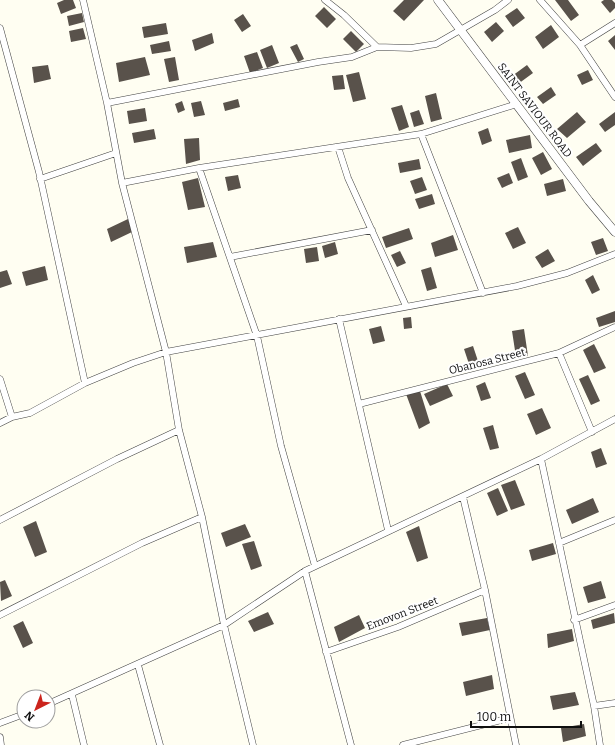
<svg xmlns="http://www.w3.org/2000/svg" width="615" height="745" viewBox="0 0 615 745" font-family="Bitter,serif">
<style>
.building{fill:#59524b}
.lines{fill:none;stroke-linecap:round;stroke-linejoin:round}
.minor-casing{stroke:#424242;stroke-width:7}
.tertiary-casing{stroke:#424242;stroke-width:9}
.minor{stroke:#fff;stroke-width:6}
.tertiary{stroke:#fff;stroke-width:8}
.labels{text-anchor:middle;stroke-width:4;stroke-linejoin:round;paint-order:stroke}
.street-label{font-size:11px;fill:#0f0f0f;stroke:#fff}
</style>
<rect width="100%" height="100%" fill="#fffef2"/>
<path class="building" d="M 64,0 L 73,0 L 76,8 L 61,14 L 57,3 Z
M 404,0 L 424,0 L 404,21 L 393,11 Z
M 555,0 L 568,0 L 579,15 L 571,21 Z
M 604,0 L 612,0 L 615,3 L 615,8 L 610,13 L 601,2 Z
M 324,7 L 336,19 L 327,28 L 315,16 Z
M 517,8 L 525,18 L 513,27 L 505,16 Z
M 82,13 L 84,22 L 69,26 L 67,16 Z
M 243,14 L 251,26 L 242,32 L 234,20 Z
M 496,22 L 504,31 L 492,42 L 484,32 Z
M 166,23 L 168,34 L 144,38 L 142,27 Z
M 551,25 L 559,37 L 543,49 L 535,37 Z
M 83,28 L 86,39 L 71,42 L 69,31 Z
M 351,31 L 364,44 L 356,52 L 343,39 Z
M 212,33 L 214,43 L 195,51 L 192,40 Z
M 615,35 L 615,50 L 608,41 Z
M 169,41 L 171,51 L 152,54 L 150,45 Z
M 297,44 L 304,59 L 298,62 L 290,47 Z
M 272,45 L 279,63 L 267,68 L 260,50 Z
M 257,52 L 263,68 L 250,73 L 244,56 Z
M 145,57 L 150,75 L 119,82 L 116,63 Z
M 175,57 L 179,80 L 169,82 L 164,59 Z
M 48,65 L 51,79 L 34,83 L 32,67 Z
M 527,65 L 533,73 L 518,84 L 512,76 Z
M 588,70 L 593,80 L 582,85 L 577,75 Z
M 359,72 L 366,99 L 353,102 L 346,75 Z
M 343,75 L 345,89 L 334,90 L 332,76 Z
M 551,87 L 556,95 L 543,104 L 537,97 Z
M 436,93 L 442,119 L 431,122 L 425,96 Z
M 238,99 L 240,107 L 225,111 L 223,103 Z
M 182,101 L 185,110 L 178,113 L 175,104 Z
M 201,101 L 205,115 L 194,117 L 191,103 Z
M 402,105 L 409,127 L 399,131 L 391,108 Z
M 145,108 L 147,121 L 129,124 L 127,111 Z
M 419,110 L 424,124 L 414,127 L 410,113 Z
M 577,112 L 586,122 L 567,138 L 557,129 Z
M 615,112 L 615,125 L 605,132 L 599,124 Z
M 488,128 L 492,141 L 482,145 L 478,132 Z
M 154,129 L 156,139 L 134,143 L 132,133 Z
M 530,135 L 532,148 L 509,153 L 506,140 Z
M 199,138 L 200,160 L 186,164 L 184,139 Z
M 596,143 L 602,151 L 583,166 L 576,157 Z
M 543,152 L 552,169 L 541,175 L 532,158 Z
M 521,158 L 528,177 L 518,181 L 511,162 Z
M 419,159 L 421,169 L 400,173 L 398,163 Z
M 509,173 L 513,183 L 502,188 L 497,178 Z
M 238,175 L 241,188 L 228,191 L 225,177 Z
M 422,177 L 427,190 L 415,194 L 410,181 Z
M 198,178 L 205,207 L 188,210 L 182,182 Z
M 563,179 L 566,191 L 547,196 L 544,184 Z
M 432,194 L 435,204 L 419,209 L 415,199 Z
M 128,219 L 132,232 L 111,242 L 107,229 Z
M 518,227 L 526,243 L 513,249 L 505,233 Z
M 409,228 L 413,239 L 386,248 L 382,237 Z
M 453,235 L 458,250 L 435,257 L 431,243 Z
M 603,238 L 608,251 L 596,255 L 591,242 Z
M 213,242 L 217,257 L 187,263 L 184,247 Z
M 335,242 L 338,254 L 325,258 L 322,246 Z
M 317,247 L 319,261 L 306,263 L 304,249 Z
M 548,249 L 555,261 L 542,268 L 535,257 Z
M 400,251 L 406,263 L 397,267 L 391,255 Z
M 45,266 L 48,280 L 26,286 L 22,272 Z
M 431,267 L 437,288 L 427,291 L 421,270 Z
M 7,270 L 12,284 L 0,288 L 0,272 Z
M 593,275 L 600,290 L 592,294 L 585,280 Z
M 615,311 L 615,322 L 599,327 L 596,318 Z
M 411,317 L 412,328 L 404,329 L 403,318 Z
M 381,326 L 385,341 L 373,344 L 369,329 Z
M 524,329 L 528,356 L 516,357 L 512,331 Z
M 594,344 L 606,368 L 594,373 L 583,350 Z
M 473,346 L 480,367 L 471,370 L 464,349 Z
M 525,372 L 535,395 L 525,399 L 515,376 Z
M 588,375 L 600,401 L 591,405 L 579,379 Z
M 485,382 L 491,398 L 481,401 L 476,386 Z
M 447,384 L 453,396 L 430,406 L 424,394 Z
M 420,391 L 430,423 L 419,429 L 406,394 Z
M 542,408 L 551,428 L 536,435 L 527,414 Z
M 493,425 L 499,448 L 490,450 L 483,428 Z
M 601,448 L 607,464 L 596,468 L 591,452 Z
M 515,480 L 525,505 L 511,510 L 501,485 Z
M 498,488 L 508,511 L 497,516 L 487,493 Z
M 593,498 L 599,512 L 572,524 L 566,510 Z
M 36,521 L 47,552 L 35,557 L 23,527 Z
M 245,524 L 251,537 L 226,547 L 221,533 Z
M 419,526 L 428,558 L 417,562 L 406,532 Z
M 254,541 L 262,566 L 251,570 L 242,544 Z
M 553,543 L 556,554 L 532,561 L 529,550 Z
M 5,580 L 12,596 L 1,601 L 0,582 Z
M 601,581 L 606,598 L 588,603 L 583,587 Z
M 268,612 L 274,624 L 254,632 L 248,621 Z
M 614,613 L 615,623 L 593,629 L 591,620 Z
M 359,615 L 365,628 L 339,642 L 334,627 Z
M 487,618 L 490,630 L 462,636 L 459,623 Z
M 23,621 L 33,643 L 23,648 L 13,626 Z
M 572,629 L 574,641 L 548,648 L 547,634 Z
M 492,675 L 494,689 L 466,696 L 463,682 Z
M 575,692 L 579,705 L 553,710 L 550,696 Z
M 584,724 L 586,736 L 563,742 L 561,728 Z"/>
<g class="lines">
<defs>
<path id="minor" d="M 83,0 L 107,103 L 122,183 L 166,352 L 179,430 L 202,517 L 224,625 L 253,745
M 325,0 L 344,15 L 377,47 L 411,48 L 436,44 L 495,10 L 508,0
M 540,0 L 580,45 L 615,97
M 0,28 L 39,172 L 85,383
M 580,45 L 615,23
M 107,103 L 318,62 L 352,57 L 377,47
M 421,134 L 483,293
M 338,147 L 348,178 L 406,306
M 199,168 L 257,336 L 281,446 L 315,566
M 40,179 L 116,153
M 122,183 L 199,168 L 421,134 L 517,104
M 230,257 L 372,230
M 339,319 L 388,530
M 559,353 L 592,432
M 0,379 L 12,417
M 359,404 L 559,353 L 615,327
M 0,423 L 12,417 L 30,413 L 85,383 L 133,363 L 166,352 L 517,286 L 567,273 L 615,254
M 541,459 L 594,706 L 600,745
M 463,497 L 485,590 L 516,745
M 0,520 L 117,459 L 179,430
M 559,543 L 615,520
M 305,571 L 351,745
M 0,615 L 142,543 L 202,517
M 574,620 L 615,605
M 326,652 L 398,627 L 485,590
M 138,665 L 160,745
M 72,695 L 84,745
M 48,704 L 224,625 L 305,571 L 541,459 L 615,419
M 594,706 L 615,703
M 0,723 L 24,714
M 0,737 L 1,745
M 403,745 L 510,718"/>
<path id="tertiary" d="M 438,0 L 589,201 L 615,232"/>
</defs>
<use href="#minor" class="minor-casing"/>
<use href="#tertiary" class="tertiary-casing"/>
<use href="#minor" class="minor"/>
<use href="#tertiary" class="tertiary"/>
</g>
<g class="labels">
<g class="street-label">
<text transform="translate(535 110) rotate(53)" y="4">SAINT SAVIOUR ROAD</text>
<text transform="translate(487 361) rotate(-14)" y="4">Obanosa Street</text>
<text transform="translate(402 613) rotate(-21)" y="4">Emovon Street</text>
</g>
</g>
<g transform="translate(36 709) rotate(222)"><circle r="19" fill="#ffffff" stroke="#9f9f9f"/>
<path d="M0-3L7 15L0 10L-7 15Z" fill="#cb241c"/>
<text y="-6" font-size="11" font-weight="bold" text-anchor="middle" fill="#0f0f0f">N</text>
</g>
<path d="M471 721v6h110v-6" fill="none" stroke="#0f0f0f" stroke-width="2"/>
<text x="477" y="721" font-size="12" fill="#0f0f0f" stroke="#ffffff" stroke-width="3" paint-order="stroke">100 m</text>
</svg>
